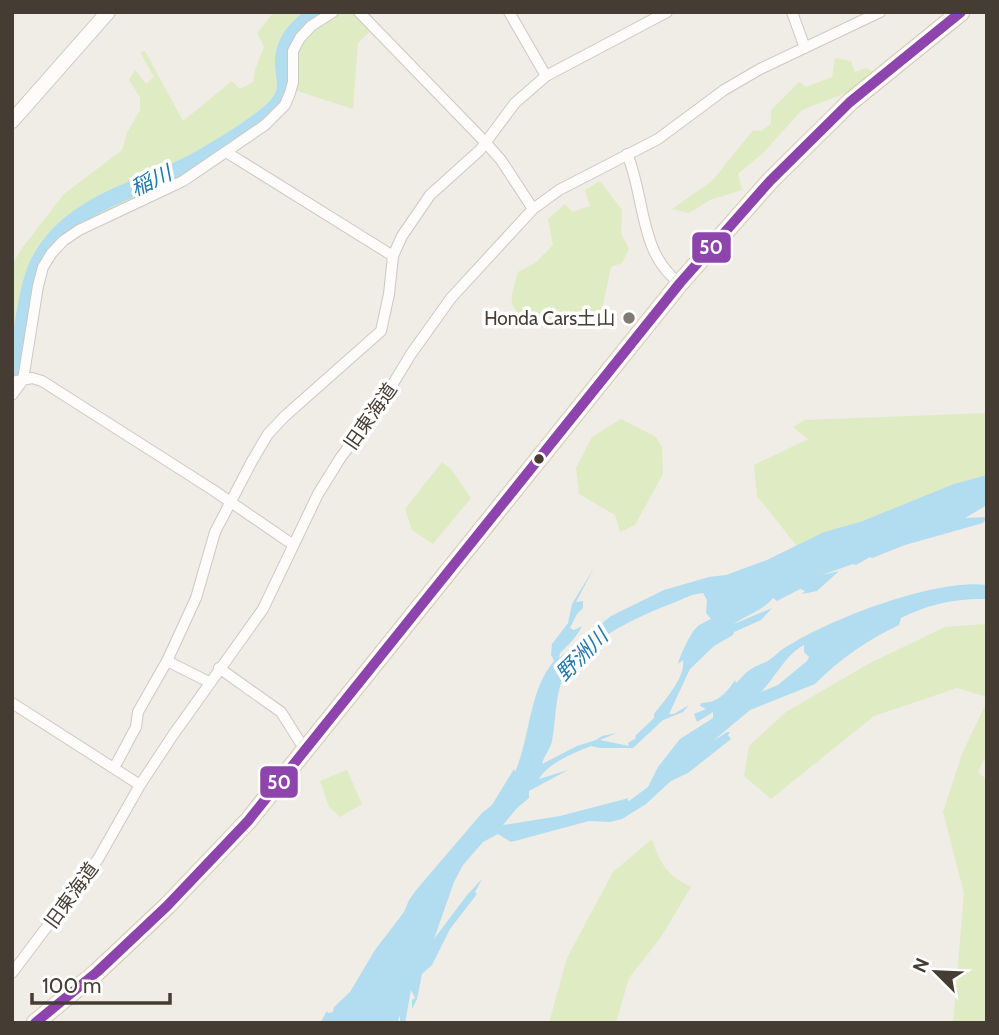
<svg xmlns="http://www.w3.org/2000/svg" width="999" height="1035" viewBox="0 0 999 1035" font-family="Cabin,'Noto Sans JP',sans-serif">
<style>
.green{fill:#dfecc3}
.water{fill:#b2ddf1;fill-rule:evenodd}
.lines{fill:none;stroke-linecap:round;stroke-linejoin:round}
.river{stroke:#b2ddf1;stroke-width:16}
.minor-casing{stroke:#ccc8c2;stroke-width:12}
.tertiary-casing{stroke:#ccc8c2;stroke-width:16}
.trunk-casing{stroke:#cab79f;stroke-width:19}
.minor{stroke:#fdfcfb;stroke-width:10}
.tertiary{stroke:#fdfcfb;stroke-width:14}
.trunk{stroke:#eee8dc;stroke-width:18}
.bus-1-casing{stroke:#fff;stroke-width:16}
.bus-1{stroke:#8e44ad;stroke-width:10}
.poi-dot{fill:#817a72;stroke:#fff;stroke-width:2.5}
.bus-dot{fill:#453d33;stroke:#fff;stroke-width:2.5}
.labels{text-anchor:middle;stroke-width:7;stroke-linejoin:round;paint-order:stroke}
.poi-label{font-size:19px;fill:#453d33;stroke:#fff;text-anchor:end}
.street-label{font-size:19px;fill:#453d33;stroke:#fff}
.water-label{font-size:21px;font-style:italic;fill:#2178a9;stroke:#fff}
.line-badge{stroke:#fff;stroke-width:2.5}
.badge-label{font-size:19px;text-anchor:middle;font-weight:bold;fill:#fff}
</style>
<rect width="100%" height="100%" fill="#f0ece6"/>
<path class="green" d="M 274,12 L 315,12 L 309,22 L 334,12 L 352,12 L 370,31 L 358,43 L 353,109 L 282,86 L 280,96 L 268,110 L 201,166 L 60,238 L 32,289 L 15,344 L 12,345 L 12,265 L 22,248 L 64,194 L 122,150 L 127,133 L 140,110 L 140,97 L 129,80 L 135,70 L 146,84 L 154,77 L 140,52 L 145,51 L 183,121 L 232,81 L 240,89 L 253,82 L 255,70 L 264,47 L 257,33 Z
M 835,58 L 851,61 L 855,72 L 866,68 L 873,72 L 853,90 L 802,110 L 763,153 L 738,174 L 742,190 L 710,200 L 689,213 L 672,209 L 712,181 L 753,130 L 761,131 L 771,124 L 771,110 L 799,82 L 806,87 L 832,77 Z
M 600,181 L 622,210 L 621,233 L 629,249 L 622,263 L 611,267 L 601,314 L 540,327 C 508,306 507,309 518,272 L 535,263 L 553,245 L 548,219 L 565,204 L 572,212 L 590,206 L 585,190 Z
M 987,413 L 987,482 L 801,551 L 757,496 L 754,465 L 808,439 L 793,427 L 805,420 Z
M 621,419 L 656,437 L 662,447 L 663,474 L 635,525 L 620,532 L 615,515 L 579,494 L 576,468 L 592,437 Z
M 442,462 L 451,469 L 471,498 L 433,544 L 412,530 L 405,509 Z
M 987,624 L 987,697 L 957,688 L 874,716 L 771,799 L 744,776 L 749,746 L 786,712 L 868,664 L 945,627 Z
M 987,701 L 987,754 L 978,772 L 987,780 L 987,1023 L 953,1023 L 964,893 L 943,812 L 962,754 Z
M 347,770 L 362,804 L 340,817 L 329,807 L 320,781 Z
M 652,839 C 660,864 667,875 691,887 L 661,937 L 629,978 L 616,1023 L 549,1023 L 567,958 L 613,872 Z"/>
<path class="water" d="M 987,475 L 987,505 L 965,518 L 987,517 L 983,523 L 905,545 L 872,558 L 870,557 L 856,565 L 853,564 L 822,575 L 839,571 L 817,591 L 802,594 L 805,591 L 800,589 L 777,601 L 773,598 C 764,610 747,614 734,624 L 772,608 L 761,620 L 734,632 L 733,635 L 714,646 L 690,669 L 669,714 L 674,714 L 689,705 L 683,712 L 663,720 L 633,748 L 600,748 L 591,746 C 574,753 548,763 539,779 L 568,770 L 529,791 L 529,798 L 517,808 L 503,825 L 560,816 L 629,798 L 627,800 L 629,801 L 648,787 L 658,767 L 680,739 L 713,718 L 713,712 L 697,722 L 694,714 L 706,709 L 700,706 L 701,703 C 717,703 726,694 735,680 L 736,683 C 741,679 743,675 747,672 C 753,667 759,665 766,662 C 772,659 777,653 783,649 C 827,620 935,578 987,585 L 987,599 C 957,598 928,604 901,618 L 899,625 C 867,640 840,659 815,684 L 750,710 L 713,741 L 727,732 L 730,732 L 728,735 L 731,739 L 688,773 L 671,781 L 646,804 L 622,819 L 610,822 L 589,821 L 511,842 L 498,834 L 483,842 L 463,865 L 454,882 L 434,939 L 467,895 L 482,879 L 475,892 L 477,894 L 450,929 L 432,965 L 422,974 L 417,999 L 412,1009 L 412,1000 L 415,998 L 411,990 L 405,1023 L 400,1023 L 400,1015 L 397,1023 L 320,1023 L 327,1011 L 328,1013 L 333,1012 L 334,1007 L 350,992 L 375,950 L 404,912 L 409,900 L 417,889 L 482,813 L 492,805 L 514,769 L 515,772 C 531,736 528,692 554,661 L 551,655 L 552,644 L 568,623 L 572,604 L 594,568 L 576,602 L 583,601 L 583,608 L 577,614 L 570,628 L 574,630 L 582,626 C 577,637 569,644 560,653 L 559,658 L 611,616 L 664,590 L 709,577 L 726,575 L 767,560 L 824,532 L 860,522 L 954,484 ZM 703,593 L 707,600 L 706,613 L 711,619 C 706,622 699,624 696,628 C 691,632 679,658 678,664 L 683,660 C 686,677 664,701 654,714 L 654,718 L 635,736 L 636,738 L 628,743 L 629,746 L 600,740 L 617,733 L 602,736 L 596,740 L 577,746 L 542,764 C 544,755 550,750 552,741 C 556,721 555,697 563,678 C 579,643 639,616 673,603 C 683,599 691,594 703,593 ZM 804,645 L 804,652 L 809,657 L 807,661 L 778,685 L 761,692 C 775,678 787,653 804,645 Z"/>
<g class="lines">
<path class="river" d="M 12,371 C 23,339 24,292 38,263 C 68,202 141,190 195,161 C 220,147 249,130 271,111 C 297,87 278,76 284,52 C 288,34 303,22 317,12"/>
<defs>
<path id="minor" d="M 359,12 L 485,142 L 501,160 L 533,209
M 509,12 L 546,76
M 792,12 L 805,48
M 226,152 L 393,256
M 627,154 C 645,195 639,255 680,283
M 12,382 L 32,378 L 42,381 L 213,490 L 292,544
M 12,395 L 23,380 L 38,286 L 43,267 L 51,254 L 63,241 L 79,230 L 183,181 L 265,125 L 285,105 L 290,93 L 293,82 L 293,51 L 300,38 L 311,26 L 333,12
M 167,661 L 209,682
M 219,668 L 281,712 L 305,750
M 12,703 L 140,785
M 114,768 L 136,727 L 138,712 L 167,661 L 196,598 L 215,532 L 252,461 L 268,434 L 285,416 L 381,331 L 389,294 L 393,256 L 402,236 L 430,195 L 480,150 L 515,103 L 546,76 L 667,12
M 12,973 L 98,859 L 140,785 L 173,735 L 263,609 L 318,494 L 341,457 L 377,410 L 411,354 L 451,298 L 533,209 L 559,190 L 658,139 L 724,90 L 760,69 L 880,12"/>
<path id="tertiary" d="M 12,121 L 108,12"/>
<path id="trunk" d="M 35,1023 L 97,972 L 167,906 L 248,821 L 680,283 L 770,181 L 850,102 L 961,12"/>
</defs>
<use href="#minor" class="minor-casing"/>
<use href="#tertiary" class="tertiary-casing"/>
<use href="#trunk" class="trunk-casing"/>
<use href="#minor" class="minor"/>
<use href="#tertiary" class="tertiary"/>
<use href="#trunk" class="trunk"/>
<defs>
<path id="bus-1" d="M 35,1023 L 97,972 L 167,906 L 248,821 L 680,283 L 770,181 L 850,102 L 961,12"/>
</defs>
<use href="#bus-1" class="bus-1-casing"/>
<use href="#bus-1" class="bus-1"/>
</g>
<circle class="poi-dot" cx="629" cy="318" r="7"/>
<circle class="bus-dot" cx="539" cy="459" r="6"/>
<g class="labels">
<g class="poi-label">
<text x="615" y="325">Honda Cars土山</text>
</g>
<g class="street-label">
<text transform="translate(370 416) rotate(-55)" y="7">旧東海道</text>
<text transform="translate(71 895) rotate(-54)" y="7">旧東海道</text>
</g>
<g class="water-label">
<text transform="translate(151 181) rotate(-25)" y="7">稲川</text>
<text transform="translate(582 655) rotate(-45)" y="7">野洲川</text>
</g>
</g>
<g class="line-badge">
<rect x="691" y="231" width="41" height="33" rx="7" fill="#8e44ad"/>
<rect x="259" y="765" width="40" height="34" rx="7" fill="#8e44ad"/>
</g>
<g class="badge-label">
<text x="711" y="254">50</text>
<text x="279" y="789">50</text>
</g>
<rect width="999" height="1035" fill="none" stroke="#453d33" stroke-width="28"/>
<g transform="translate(936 972) rotate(294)" stroke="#ffffff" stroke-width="5" paint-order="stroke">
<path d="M0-5L12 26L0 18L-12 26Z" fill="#453d33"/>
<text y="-10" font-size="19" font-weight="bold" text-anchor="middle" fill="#453d33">N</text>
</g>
<path d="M32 993v10h138v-10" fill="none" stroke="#453d33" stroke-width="3.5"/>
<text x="42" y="993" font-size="21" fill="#453d33" stroke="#ffffff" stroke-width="5" paint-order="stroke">100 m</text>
</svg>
